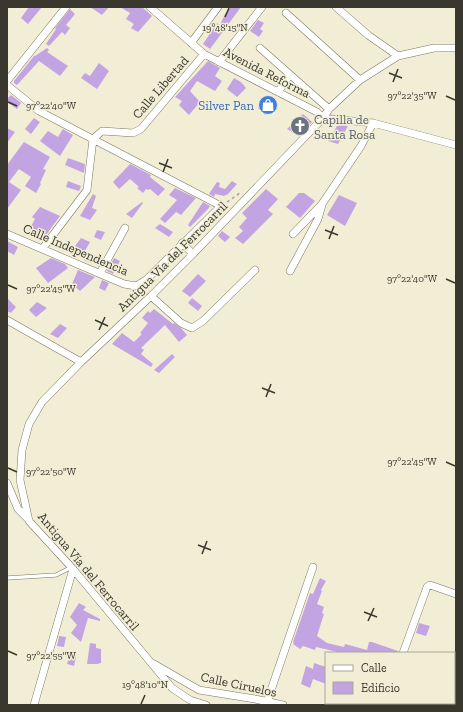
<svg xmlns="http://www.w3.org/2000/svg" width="463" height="712" viewBox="0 0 463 712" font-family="'Zilla Slab',serif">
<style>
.building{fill:#c2a4e2}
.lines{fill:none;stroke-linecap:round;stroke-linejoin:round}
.lane-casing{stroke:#7a7661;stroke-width:4.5}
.street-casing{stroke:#7a7661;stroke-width:8}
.path{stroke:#a8a593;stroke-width:1.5;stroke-dasharray:3 3;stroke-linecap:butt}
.lane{stroke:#fff;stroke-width:3.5}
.street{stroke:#fff;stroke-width:7}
.ticks{fill:none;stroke:#39372e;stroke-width:1.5}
.labels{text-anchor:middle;stroke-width:3;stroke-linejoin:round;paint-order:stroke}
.street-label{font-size:13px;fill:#39372e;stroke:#f2eed6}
.shop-label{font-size:13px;fill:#366cbe;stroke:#f2eed6;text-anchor:end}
.worship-label{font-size:13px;fill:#5b616d;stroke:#f2eed6;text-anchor:start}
.ticks-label{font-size:10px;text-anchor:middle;fill:#39372e;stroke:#f2eed6;stroke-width:3;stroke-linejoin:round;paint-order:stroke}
</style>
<rect width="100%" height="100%" fill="#f2eed6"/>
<path class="building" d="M 29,7 L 42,7 L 28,24 L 21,18 Z
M 90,7 L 109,7 L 102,15 Z
M 120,7 L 142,7 L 152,16 L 138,32 L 131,28 L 134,24 L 126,19 L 130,13 Z
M 231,7 L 241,7 L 210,49 L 203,44 L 217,23 L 220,25 L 225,14 Z
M 70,9 L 75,14 L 66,25 L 70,28 L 65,35 L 62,32 L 49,46 L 46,44 L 56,29 L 55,28 Z
M 258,20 L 264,23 L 260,29 L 263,31 L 259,37 L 250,31 Z
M 47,48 L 49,50 L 47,52 L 68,66 L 60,76 L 39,61 L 17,85 L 14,83 L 14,81 L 34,56 L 35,56 Z
M 208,61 L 220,68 L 215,76 L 222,81 L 215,91 L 197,81 L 190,91 L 200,102 L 189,115 L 179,105 L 182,101 L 175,97 Z
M 99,63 L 109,71 L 97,89 L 81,78 L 85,73 L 90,76 Z
M 234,78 L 241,82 L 246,88 L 237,97 L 227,89 Z
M 11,95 L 21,103 L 17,109 L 7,102 L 7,99 Z
M 267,98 L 277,102 L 265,115 L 258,108 Z
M 303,114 L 312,122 L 299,136 L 287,129 Z
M 34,118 L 40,122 L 31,134 L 25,129 Z
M 342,125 L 348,126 L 338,144 L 328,141 L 337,126 Z
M 7,128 L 15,132 L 7,143 Z
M 63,129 L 73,135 L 60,156 L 40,141 L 48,131 L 58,137 Z
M 24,142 L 50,157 L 43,169 L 46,170 L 40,183 L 41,184 L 36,193 L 25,186 L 31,177 L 19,169 L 9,182 L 21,190 L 7,209 L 7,165 Z
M 68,158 L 85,164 L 84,173 L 65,165 Z
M 130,164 L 151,175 L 150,177 L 165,189 L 158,196 L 150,189 L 148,190 L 146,189 L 143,193 L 137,188 L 139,187 L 130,179 L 119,189 L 113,182 Z
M 68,181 L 81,186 L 79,191 L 66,187 Z
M 232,181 L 237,184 L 228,194 L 224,196 L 215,194 L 214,197 L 209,194 L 217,182 L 220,183 L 219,187 L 225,189 Z
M 175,188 L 196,198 L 181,215 L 176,212 L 165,223 L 160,219 L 177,200 L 169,195 Z
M 266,189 L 278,199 L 268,210 L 273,214 L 243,244 L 235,238 L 243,231 L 239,227 L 247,218 L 242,213 Z
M 299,193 L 304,193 L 315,201 L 300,218 L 286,207 Z
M 93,194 L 96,196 L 92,208 L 97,210 L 90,220 L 80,216 Z
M 339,195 L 357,203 L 345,226 L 327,215 Z
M 142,202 L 143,203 L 132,218 L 126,214 Z
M 203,202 L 210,206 L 208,209 L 190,227 L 188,225 Z
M 40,207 L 60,216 L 46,235 L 29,230 L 35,219 L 32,217 Z
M 160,224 L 173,232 L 169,237 L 155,228 Z
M 97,230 L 105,232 L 101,240 L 94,237 Z
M 222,231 L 230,237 L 225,242 L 218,236 Z
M 81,238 L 90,242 L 82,256 L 76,253 L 78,249 L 75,246 Z
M 7,241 L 18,247 L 14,255 L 7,251 Z
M 87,252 L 102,259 L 99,265 L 84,260 L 86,258 L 85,257 Z
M 51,258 L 65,264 L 68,268 L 48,283 L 36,268 Z
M 114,258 L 120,261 L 113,274 L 107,271 Z
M 78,270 L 95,277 L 80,291 L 72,284 Z
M 198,274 L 206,281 L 190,297 L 182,291 Z
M 102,280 L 109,283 L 105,291 L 99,288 Z
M 7,298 L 16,307 L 11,313 L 7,311 Z
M 192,298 L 202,306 L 198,311 L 188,303 Z
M 37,302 L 47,308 L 36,317 L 29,310 Z
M 154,309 L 173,324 L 174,323 L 181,328 L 187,335 L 179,342 L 165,325 L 141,348 L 144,350 L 141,354 L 153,364 L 151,367 L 112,344 L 122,333 L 134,342 L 142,334 L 140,333 L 148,323 L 142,318 L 148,311 L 150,313 Z
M 60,324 L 67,328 L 58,338 L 50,334 Z
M 172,354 L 175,357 L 159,373 L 154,370 Z
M 320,578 L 326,581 L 321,590 L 322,591 L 317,604 L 324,607 L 322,613 L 324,614 L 317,636 L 327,643 L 344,647 L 345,644 L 367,650 L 369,642 L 372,642 L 398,651 L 398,653 L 342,653 L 316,647 L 315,650 L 303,646 L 300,649 L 293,644 L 294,643 L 293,642 L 310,593 L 313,594 Z
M 79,603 L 86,607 L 83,610 L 100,619 L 100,621 L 88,618 L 81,642 L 71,633 L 77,625 L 70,617 Z
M 419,623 L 430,626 L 426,636 L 416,633 Z
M 59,636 L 66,637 L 64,647 L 57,646 Z
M 90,643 L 96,644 L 96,648 L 101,649 L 101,663 L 97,664 L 87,664 Z
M 70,654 L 76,657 L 74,666 L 67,664 Z
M 314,663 L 326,667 L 326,684 L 313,679 L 310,688 L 301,684 L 306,666 L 313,669 Z"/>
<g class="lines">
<defs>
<path id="lane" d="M 7,578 L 56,575 L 72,567"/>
<path id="street" d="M 150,7 L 204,54 L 317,112 L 323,118 L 373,123 L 456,145
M 336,7 L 368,35 L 398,56
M 286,13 L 360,80
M 191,43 L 218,7
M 260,48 L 329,109
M 219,62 L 262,7
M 7,81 L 66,7
M 7,85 L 39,111 L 221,206 L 146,280 L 136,286 L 124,284 L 7,234
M 278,92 L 290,75
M 293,234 L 322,204 L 361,146 L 373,123
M 182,243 L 193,254
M 43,248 L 87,190 L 93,139 L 102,131 L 133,133 L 141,129 L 204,54
M 290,271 L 318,219 L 322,205
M 100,273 L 125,228
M 151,296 L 181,323 L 192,328 L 203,321 L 255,270
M 7,320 L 81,362
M 7,483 L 18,509 L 29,520
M 403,653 L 427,587 L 430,585 L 456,594
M 154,664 L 199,690 L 255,699 L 283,705
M 34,705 L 73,569
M 206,705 L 190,700 L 172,688 L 73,569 L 29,521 L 20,480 L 22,450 L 29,424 L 42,402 L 81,362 L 151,296 L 193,254 L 323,118 L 329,109 L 360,80 L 398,56 L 434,48 L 456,48
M 270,705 L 267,702 L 313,567
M 385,705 L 386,703"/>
</defs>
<use href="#lane" class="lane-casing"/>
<use href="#street" class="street-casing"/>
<path class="path" d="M 227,202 L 240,193"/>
<use href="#lane" class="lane"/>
<use href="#street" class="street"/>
</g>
<path class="ticks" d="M 225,17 L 229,8M 389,73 L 402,78M 393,82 L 398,69M 446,96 L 455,100M 8,102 L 17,106M 159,163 L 172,168M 163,172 L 168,159M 325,230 L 338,235M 329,239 L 334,226M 446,279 L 455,283M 8,285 L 17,289M 95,320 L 108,326M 99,330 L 105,317M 262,388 L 275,393M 266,397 L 271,384M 446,462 L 455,466M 8,468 L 17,472M 198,545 L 211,550M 202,554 L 207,541M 364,612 L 377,617M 368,621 L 374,608M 8,651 L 17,655M 141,704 L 145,695"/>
<defs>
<symbol id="shop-disc" viewBox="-11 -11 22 22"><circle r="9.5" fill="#3f7fe0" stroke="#f2eed6"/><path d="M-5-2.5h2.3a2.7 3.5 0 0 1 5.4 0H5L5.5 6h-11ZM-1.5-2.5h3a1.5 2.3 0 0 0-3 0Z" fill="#fff"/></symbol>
<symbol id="church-disc" viewBox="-11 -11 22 22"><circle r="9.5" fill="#6b7280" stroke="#f2eed6"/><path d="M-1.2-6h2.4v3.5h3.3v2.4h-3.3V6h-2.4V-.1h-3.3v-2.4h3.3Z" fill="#fff"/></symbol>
</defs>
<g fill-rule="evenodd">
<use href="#shop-disc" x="257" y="94" width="22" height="22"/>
<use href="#church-disc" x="289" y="115" width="22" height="22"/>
</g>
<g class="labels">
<g class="street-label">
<text transform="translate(267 72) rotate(27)" y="5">Avenida Reforma</text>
<text transform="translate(160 87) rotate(-49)" y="5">Calle Libertad</text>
<text transform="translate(76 249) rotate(23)" y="5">Calle Independencia</text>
<text transform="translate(172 256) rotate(-45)" y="5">Antigua Vía del Ferrocarril</text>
<text transform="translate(89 571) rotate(50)" y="5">Antigua Vía del Ferrocarril</text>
<text transform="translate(239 684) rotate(12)" y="5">Calle Ciruelos</text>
</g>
<g class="shop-label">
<text x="254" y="110">Silver Pan</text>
</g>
<g class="worship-label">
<text x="314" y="124">Capilla de<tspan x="314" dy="15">Santa Rosa</tspan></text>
</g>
</g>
<g class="ticks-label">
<text x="225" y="31">19°48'15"N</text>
<text x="412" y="99">97°22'35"W</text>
<text x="51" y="109">97°22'40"W</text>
<text x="412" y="282">97°22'40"W</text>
<text x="51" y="292">97°22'45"W</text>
<text x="412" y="465">97°22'45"W</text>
<text x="51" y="475">97°22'50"W</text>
<text x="51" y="659">97°22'55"W</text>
<text x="145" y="688">19°48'10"N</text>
</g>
<rect width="463" height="712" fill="none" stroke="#39372e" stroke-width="16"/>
<rect x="325" y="652" width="130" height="52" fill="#f2eed6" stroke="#a8a593"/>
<rect x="333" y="665" width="20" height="6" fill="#ffffff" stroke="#a8a593"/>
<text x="361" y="672" font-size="12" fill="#39372e">Calle</text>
<rect x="333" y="682" width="20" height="12" fill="#c2a4e2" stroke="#a8a593"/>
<text x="361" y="692" font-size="12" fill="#39372e">Edificio</text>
</svg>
